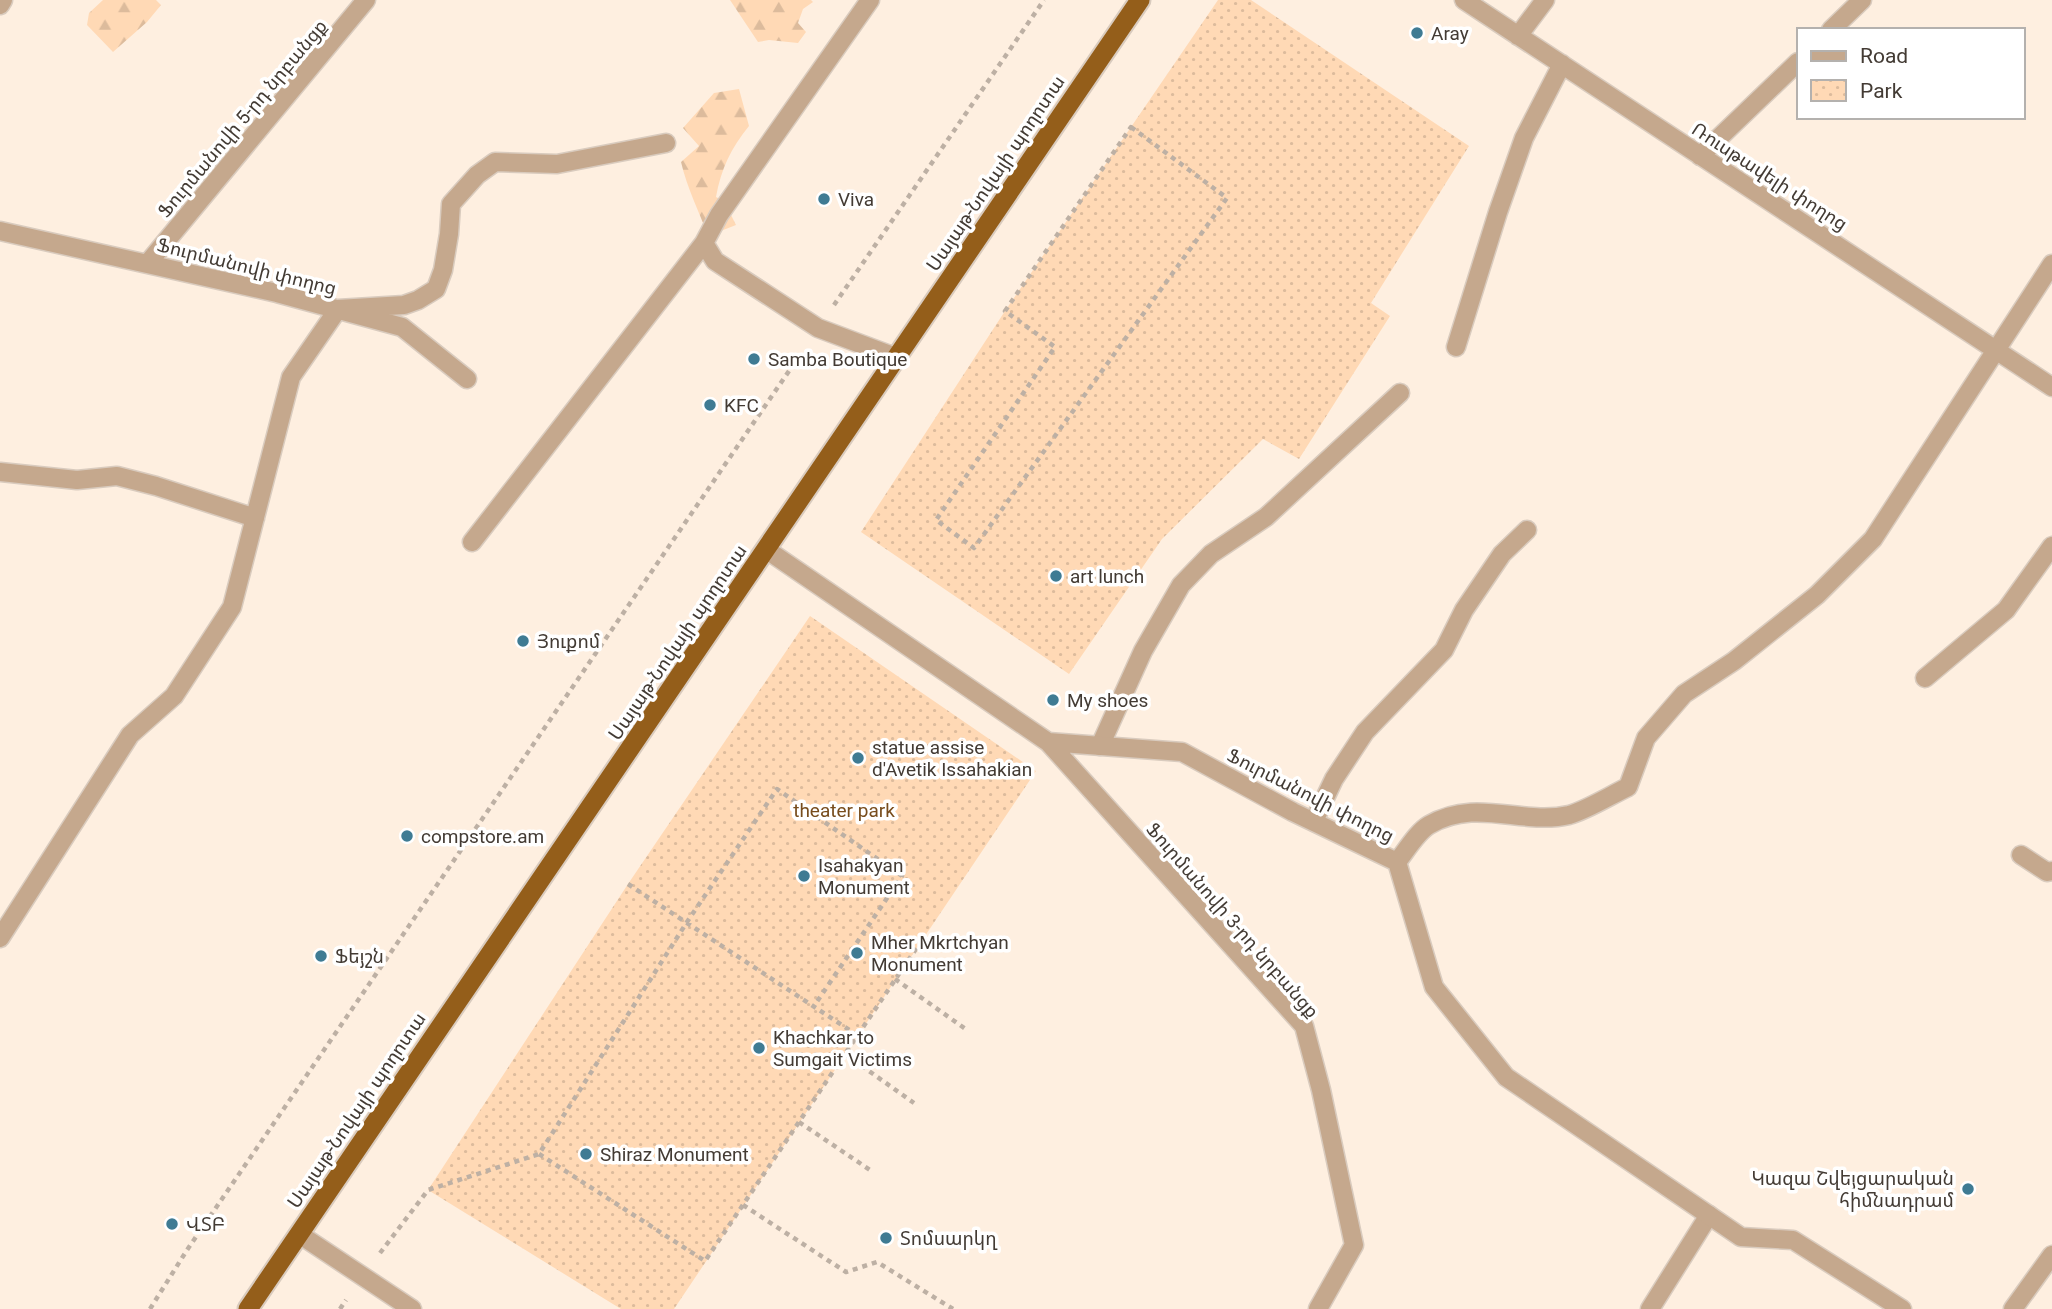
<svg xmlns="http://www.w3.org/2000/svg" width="2052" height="1309" viewBox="0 0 2052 1309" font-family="Roboto,'Noto Sans Armenian',sans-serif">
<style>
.forest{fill:url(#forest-firs)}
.park{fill:url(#park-dots)}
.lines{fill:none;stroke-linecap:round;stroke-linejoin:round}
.service-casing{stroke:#d9cbbe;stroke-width:21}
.minor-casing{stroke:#d9cbbe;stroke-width:21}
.trunk-casing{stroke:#d9cbbe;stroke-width:23}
.path{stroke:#bdb0a4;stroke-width:4.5;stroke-dasharray:5 5;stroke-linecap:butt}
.service{stroke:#c5a88d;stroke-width:18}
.minor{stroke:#c5a88d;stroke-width:18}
.trunk{stroke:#945e1a;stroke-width:19}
.poi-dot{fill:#3f7b93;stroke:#fff;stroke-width:2.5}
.labels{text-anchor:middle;stroke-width:7;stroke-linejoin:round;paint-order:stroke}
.poi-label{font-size:19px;fill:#433b34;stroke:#fff;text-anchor:start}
.street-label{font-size:19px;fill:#433b34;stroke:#fff}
.park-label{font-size:19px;fill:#784d1d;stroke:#fff}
</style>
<defs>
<pattern id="forest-firs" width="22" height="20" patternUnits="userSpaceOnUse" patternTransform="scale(1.75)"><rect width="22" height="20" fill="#ffd9b5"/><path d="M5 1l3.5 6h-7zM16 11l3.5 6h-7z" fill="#dcbb9c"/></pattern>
<pattern id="park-dots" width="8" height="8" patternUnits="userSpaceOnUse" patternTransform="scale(1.75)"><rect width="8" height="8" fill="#ffd9b5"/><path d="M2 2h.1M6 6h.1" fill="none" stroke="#dcbb9c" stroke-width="1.8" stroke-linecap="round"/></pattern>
</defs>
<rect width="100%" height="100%" fill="#feefe0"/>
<path class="forest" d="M 103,0 L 156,0 L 161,5 L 147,22 L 113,52 L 87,25 L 89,13 Z
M 730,0 L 811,0 L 813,2 L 803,9 L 798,23 L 806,32 L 798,43 L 769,40 L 758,42 Z
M 739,89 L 749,126 C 731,148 721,169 716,197 L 724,201 L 736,225 L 708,236 C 699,211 687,188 681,162 L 699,146 L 683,128 L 714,93 Z"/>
<path class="park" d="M 1218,0 L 1251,0 L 1469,146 L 1371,303 L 1390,316 L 1299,459 L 1263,439 L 1162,539 L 1069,674 L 861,532 L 1005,311 Z
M 810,616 L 1036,771 L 674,1309 L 621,1309 L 428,1190 L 628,884 Z"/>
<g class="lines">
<defs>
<path id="service" d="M 870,0 L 719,215 L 704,243 L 715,261 L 818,328 L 898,358
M 0,5 L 3,0
M 0,231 L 277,293 L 402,327 L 467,379
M 148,263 L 366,0
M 0,472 L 77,480 L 117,476 L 156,486 L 255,518
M 472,542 L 704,243
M 1925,678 L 2006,610 L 2052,546
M 1100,746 L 1143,651 L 1181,585 L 1211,554 L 1266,517 L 1400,393
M 0,938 L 130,735 L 174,696 L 232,607 L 291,377 L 338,309 L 404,305 L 418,300 L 436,289 L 443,270 L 449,234 L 451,204 L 477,175 L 495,162 L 557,164 L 666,143
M 1650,1309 L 1709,1215"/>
<path id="minor" d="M 1464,0 L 2052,387
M 1831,30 L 1862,0
M 1518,36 L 1545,0
M 1700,156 L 1798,62
M 1456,347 L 1498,212 L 1524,138 L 1562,64
M 767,550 L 1048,742 L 1182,752 L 1293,812 L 1397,862 L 1434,987 L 1506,1077 L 1741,1237 L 1793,1240 L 1902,1309
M 1048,742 L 1304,1026 L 1321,1090 L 1354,1245 L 1318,1309
M 1314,821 L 1334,779 L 1365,732 L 1444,650 L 1464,610 L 1502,554 L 1527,530
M 2021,855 L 2047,872 L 2052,871
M 1397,862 C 1406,851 1417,832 1429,825 C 1477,797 1522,826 1569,815 C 1587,810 1611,795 1628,787 L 1646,738 L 1684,694 L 1734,661 L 1817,595 L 1873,539 L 2052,264
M 299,1234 L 412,1309
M 2013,1309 L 2052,1255"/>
<path id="trunk" d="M 248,1309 L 1140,0"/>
</defs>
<use href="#service" class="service-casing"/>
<use href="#minor" class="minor-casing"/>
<use href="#trunk" class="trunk-casing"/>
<path class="path" d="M 1131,127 L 1227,198 L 974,548 L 936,520 L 1055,347 L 1005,311 Z
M 834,305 L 1044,0
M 628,884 L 857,1035
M 895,979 L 967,1030
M 845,1054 L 914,1103
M 799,1122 L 870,1170
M 539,1154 L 705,1261 L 924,937
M 743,1205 L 846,1272 L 877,1262 L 953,1309
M 380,1253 L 428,1190 L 539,1154 L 687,922 L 777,789 L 902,876 L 814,1006
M 150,1309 L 187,1250 L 802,352
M 340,1309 L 346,1300"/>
<use href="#service" class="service"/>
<use href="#minor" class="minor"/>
<use href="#trunk" class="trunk"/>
</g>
<g class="poi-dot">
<circle cx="1417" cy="33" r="7"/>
<circle cx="824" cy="199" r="7"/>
<circle cx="754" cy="359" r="7"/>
<circle cx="710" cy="405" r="7"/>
<circle cx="1056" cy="576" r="7"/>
<circle cx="523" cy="641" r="7"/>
<circle cx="1053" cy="700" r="7"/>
<circle cx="858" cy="758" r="7"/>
<circle cx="407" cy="836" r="7"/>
<circle cx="804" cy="876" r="7"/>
<circle cx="857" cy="953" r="7"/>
<circle cx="321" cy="956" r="7"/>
<circle cx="759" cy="1048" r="7"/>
<circle cx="586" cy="1154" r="7"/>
<circle cx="1968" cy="1189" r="7"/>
<circle cx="172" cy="1224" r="7"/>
<circle cx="886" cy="1238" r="7"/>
</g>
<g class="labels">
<g class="poi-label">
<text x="1431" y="40">Aray</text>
<text x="838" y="206">Viva</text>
<text x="768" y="366">Samba Boutique</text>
<text x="724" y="412">KFC</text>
<text x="1070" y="583">art lunch</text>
<text x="537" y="648">Յուքոմ</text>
<text x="1067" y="707">My shoes</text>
<text x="872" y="754">statue assise<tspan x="872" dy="22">d'Avetik Issahakian</tspan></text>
<text x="421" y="843">compstore.am</text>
<text x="818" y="872">Isahakyan<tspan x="818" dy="22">Monument</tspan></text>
<text x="871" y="949">Mher Mkrtchyan<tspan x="871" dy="22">Monument</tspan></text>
<text x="335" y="963">Ֆեյշն</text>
<text x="773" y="1044">Khachkar to<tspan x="773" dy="22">Sumgait Victims</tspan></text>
<text x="600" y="1161">Shiraz Monument</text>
<text x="1954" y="1185" text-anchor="end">Կազա Շվեյցարական<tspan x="1954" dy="22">հիմնադրամ</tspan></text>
<text x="186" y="1231">ՎՏԲ</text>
<text x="900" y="1245">Տոմսարկղ</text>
</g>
<g class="street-label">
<text transform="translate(242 118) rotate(-50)" y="7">Ֆուրմանովի 5-րդ նրբանցք</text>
<text transform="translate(995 173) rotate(-56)" y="7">Սայաթ-Նովայի պողոտա</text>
<text transform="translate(1770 176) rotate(33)" y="7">Ռուսթավելի փողոց</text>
<text transform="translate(247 266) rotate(14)" y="7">Ֆուրմանովի փողոց</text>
<text transform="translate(677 642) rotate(-56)" y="7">Սայաթ-Նովայի պողոտա</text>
<text transform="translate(1311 795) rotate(27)" y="7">Ֆուրմանովի փողոց</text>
<text transform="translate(1233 920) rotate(49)" y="7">Ֆուրմանովի 3-րդ նրբանցք</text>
<text transform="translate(356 1110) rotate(-56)" y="7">Սայաթ-Նովայի պողոտա</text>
</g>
<g class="park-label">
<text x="844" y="817">theater park</text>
</g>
</g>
<rect x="1797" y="28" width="228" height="91" fill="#ffffff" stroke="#b4b1ae" stroke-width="2"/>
<rect x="1811" y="51" width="35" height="10" fill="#c5a88d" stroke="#b4b1ae" stroke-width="2"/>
<text x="1860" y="63" font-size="21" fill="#433b34">Road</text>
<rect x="1811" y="80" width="35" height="21" fill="url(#park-dots)" stroke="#b4b1ae" stroke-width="2"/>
<text x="1860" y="98" font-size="21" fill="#433b34">Park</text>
</svg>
